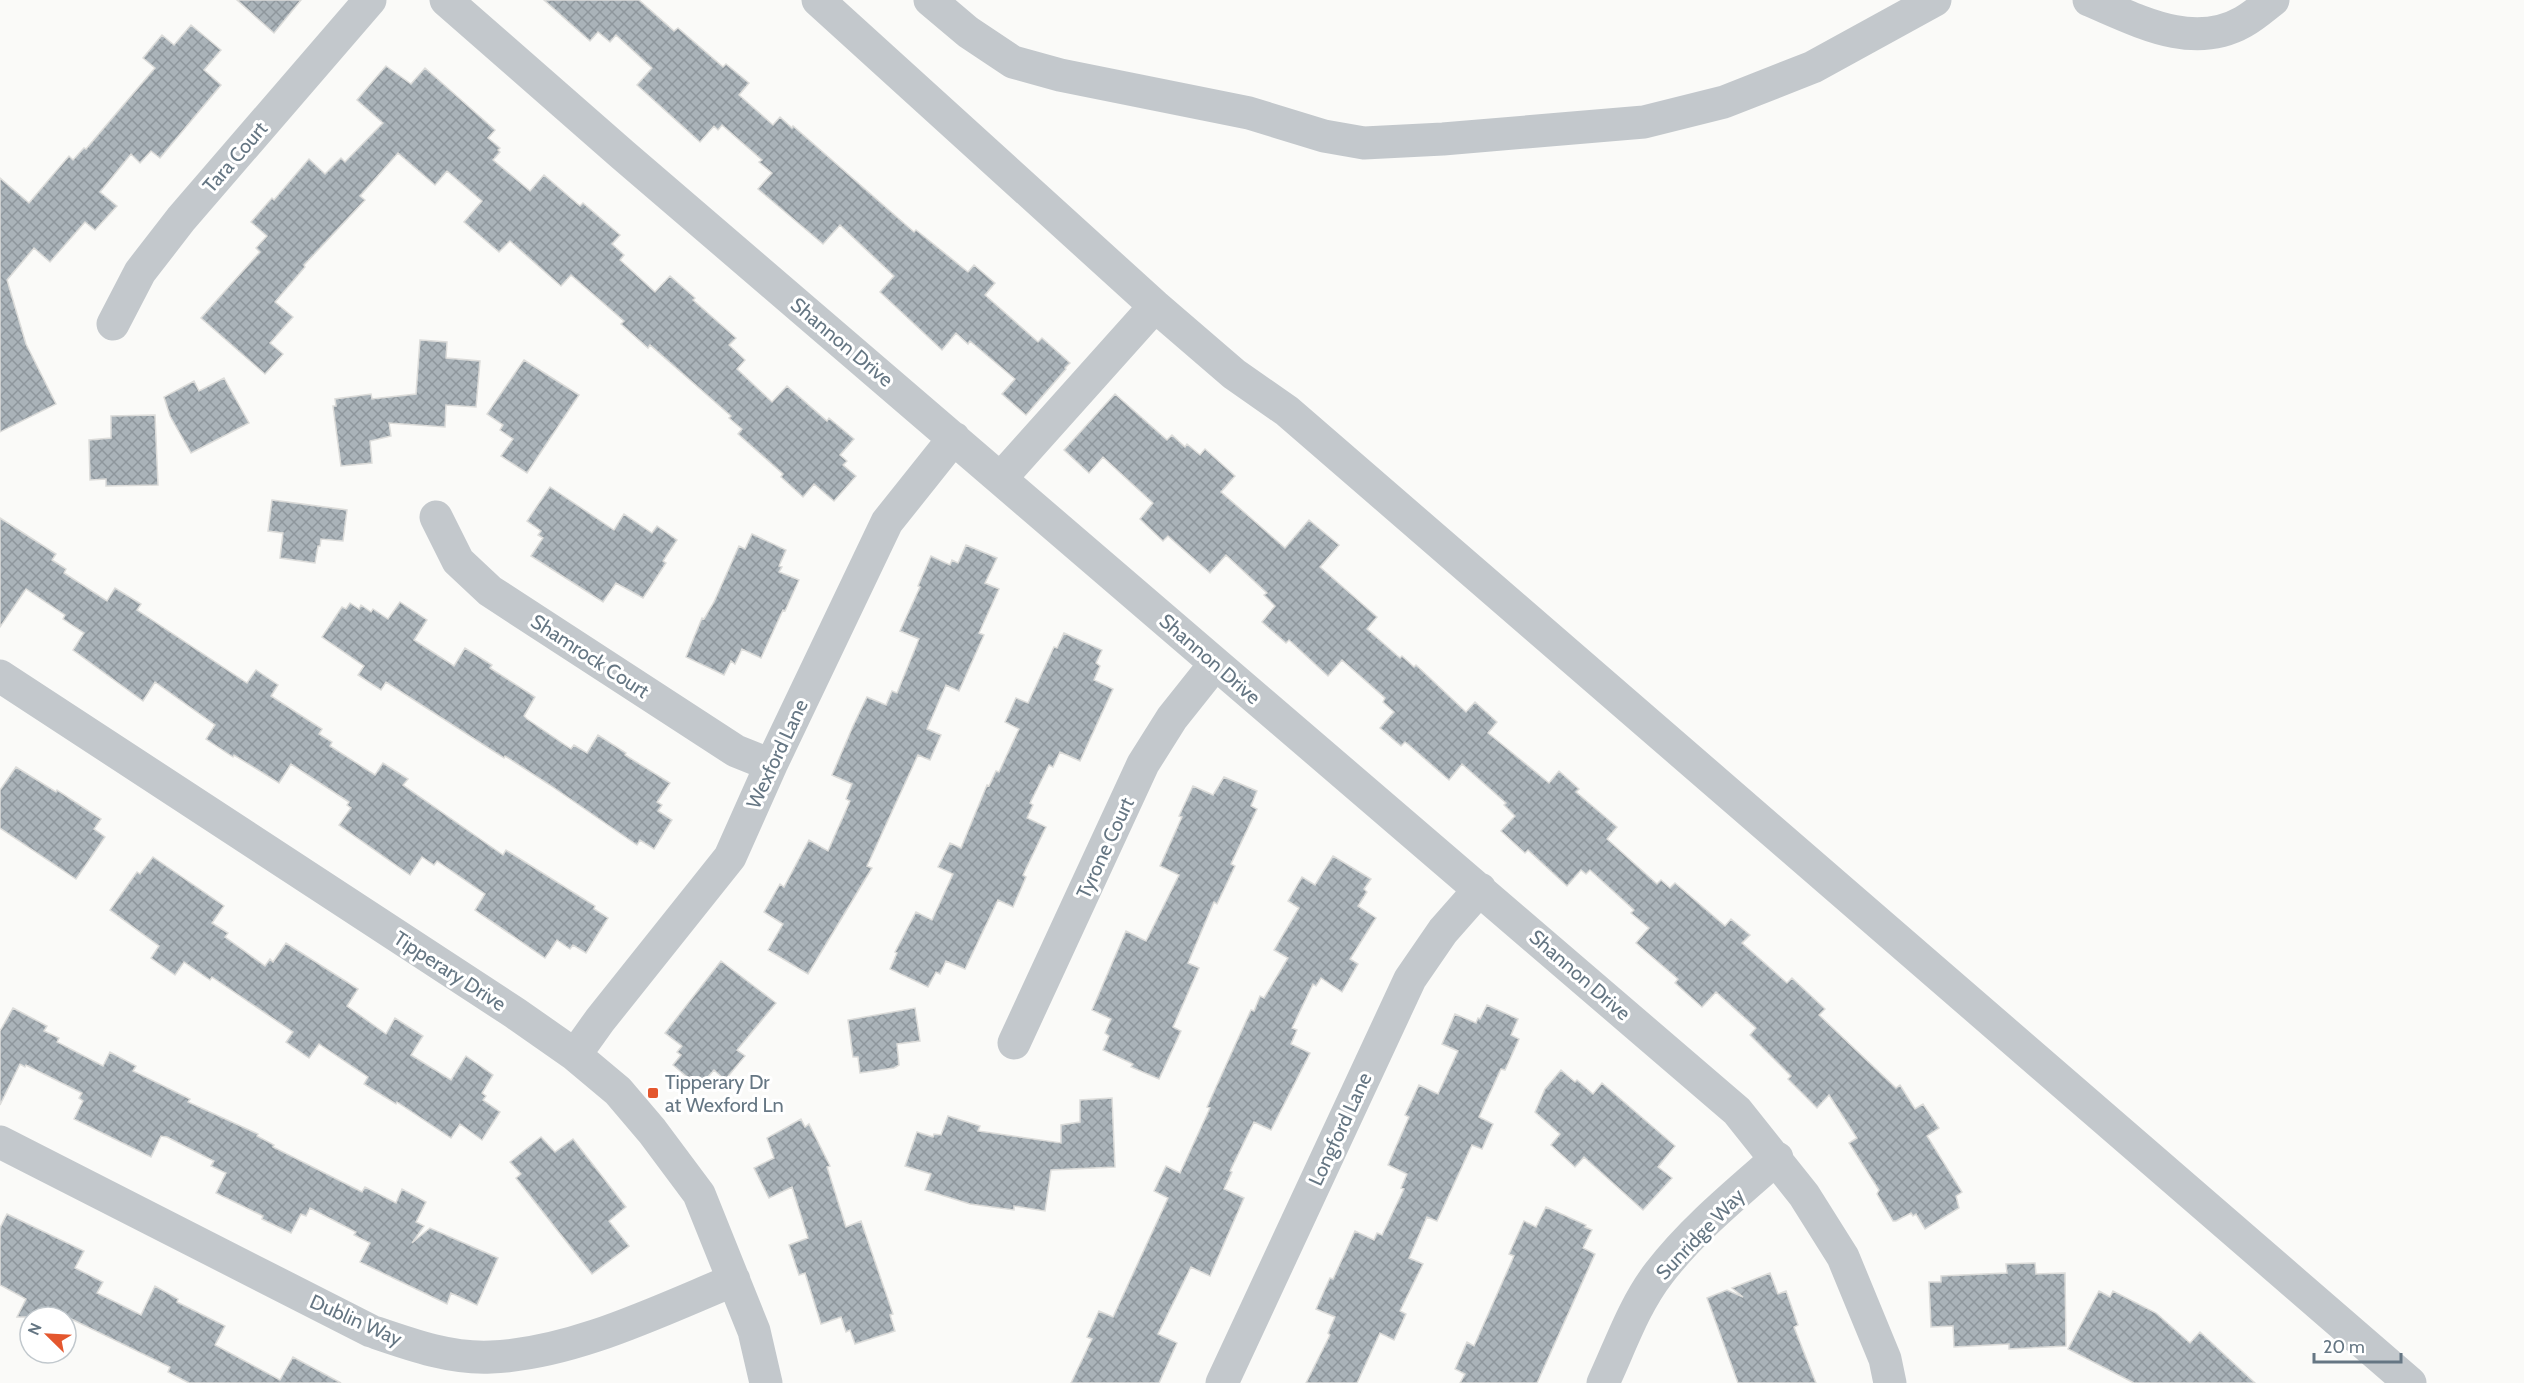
<svg xmlns="http://www.w3.org/2000/svg" width="2524" height="1383" viewBox="0 0 2524 1383" font-family="Cabin,sans-serif">
<style>
.building{fill:url(#building-cross-hatch);stroke:#dcdcda;stroke-width:1.5}
.lines{fill:none;stroke-linecap:round;stroke-linejoin:round}
.minor{stroke:#c3c8cc;stroke-width:33}
.poi-dot{fill:#e4572e;stroke:#fff;stroke-width:2}
.labels{text-anchor:middle;stroke-width:6;stroke-linejoin:round;paint-order:stroke}
.street-label{font-size:20px;fill:#657683;stroke:#fff}
.poi-label{font-size:20px;fill:#657683;stroke:#fff;text-anchor:start}
</style>
<defs>
<pattern id="building-cross-hatch" width="8" height="8" patternUnits="userSpaceOnUse" patternTransform="scale(1.5)"><rect width="8" height="8" fill="#aab3b9"/><path d="M0 0l8 8M0 8l8-8" fill="none" stroke="#8e969c"/></pattern>
</defs>
<rect width="100%" height="100%" fill="#fafaf8"/>
<path class="building" d="M 237,0 L 301,0 L 274,33 Z
M 544,0 L 639,0 L 674,31 L 678,28 L 723,67 L 726,64 L 749,83 L 739,95 L 773,125 L 780,117 L 792,128 L 793,126 L 914,232 L 916,230 L 968,272 L 974,265 L 995,283 L 985,295 L 1038,342 L 1042,338 L 1070,363 L 1065,368 L 1066,369 L 1026,415 L 1002,394 L 1015,379 L 970,341 L 968,344 L 956,333 L 942,350 L 880,292 L 894,276 L 840,225 L 823,244 L 758,189 L 772,173 L 759,162 L 762,160 L 722,125 L 718,130 L 714,126 L 700,142 L 637,85 L 652,68 L 616,35 L 610,42 L 598,32 L 590,41 Z
M 191,25 L 221,50 L 204,70 L 221,85 L 160,158 L 151,151 L 140,163 L 131,154 L 100,192 L 117,206 L 95,230 L 85,222 L 50,262 L 34,248 L 7,280 L 26,344 L 56,404 L 0,432 L 0,178 L 29,203 L 69,156 L 73,160 L 84,148 L 86,149 L 155,68 L 143,58 L 162,35 L 174,45 Z
M 386,66 L 411,84 L 425,68 L 495,130 L 488,138 L 500,148 L 498,150 L 500,152 L 493,160 L 530,191 L 544,175 L 580,206 L 583,203 L 620,235 L 612,244 L 624,255 L 620,260 L 655,292 L 670,276 L 695,298 L 693,300 L 736,338 L 729,345 L 745,360 L 737,369 L 772,402 L 787,386 L 827,421 L 829,418 L 854,439 L 840,455 L 847,461 L 843,465 L 856,476 L 834,501 L 814,484 L 803,497 L 781,477 L 783,474 L 738,434 L 742,429 L 729,418 L 731,416 L 650,345 L 648,348 L 621,324 L 624,321 L 571,275 L 561,286 L 510,241 L 499,252 L 464,222 L 482,201 L 447,171 L 435,185 L 398,153 L 360,196 L 365,200 L 304,265 L 305,267 L 275,302 L 293,317 L 270,343 L 283,354 L 265,374 L 201,318 L 260,252 L 256,248 L 267,236 L 251,222 L 272,198 L 274,200 L 309,159 L 325,174 L 341,158 L 345,162 L 383,123 L 357,100 Z
M 420,340 L 447,342 L 446,358 L 480,361 L 476,407 L 446,405 L 445,427 L 389,423 L 391,436 L 370,441 L 372,463 L 341,466 L 333,406 L 336,406 L 335,399 L 371,394 L 372,399 L 416,394 Z
M 524,360 L 579,395 L 527,473 L 501,456 L 513,439 L 500,430 L 503,425 L 487,414 Z
M 224,378 L 249,423 L 191,453 L 170,416 L 164,397 L 194,381 L 199,391 Z
M 1115,394 L 1167,440 L 1172,435 L 1185,447 L 1187,444 L 1200,455 L 1205,449 L 1235,476 L 1221,492 L 1285,548 L 1309,520 L 1339,545 L 1320,567 L 1377,617 L 1367,629 L 1400,658 L 1402,656 L 1414,667 L 1416,665 L 1466,712 L 1475,702 L 1497,722 L 1488,733 L 1549,783 L 1559,771 L 1579,789 L 1576,792 L 1617,827 L 1607,839 L 1657,884 L 1661,880 L 1670,888 L 1675,883 L 1725,926 L 1731,919 L 1750,935 L 1742,943 L 1787,983 L 1792,978 L 1825,1009 L 1819,1015 L 1896,1088 L 1900,1085 L 1915,1109 L 1923,1104 L 1939,1128 L 1927,1136 L 1962,1192 L 1956,1196 L 1959,1208 L 1925,1229 L 1916,1214 L 1913,1216 L 1911,1213 L 1896,1221 L 1893,1221 L 1877,1194 L 1879,1190 L 1849,1143 L 1857,1138 L 1829,1095 L 1817,1108 L 1788,1079 L 1791,1076 L 1750,1035 L 1756,1028 L 1716,992 L 1702,1007 L 1675,983 L 1678,979 L 1636,943 L 1649,928 L 1631,913 L 1634,910 L 1590,870 L 1586,874 L 1581,870 L 1567,886 L 1528,850 L 1525,853 L 1501,831 L 1515,816 L 1504,805 L 1506,803 L 1462,764 L 1449,780 L 1409,745 L 1405,742 L 1401,746 L 1380,728 L 1394,712 L 1383,702 L 1385,698 L 1342,660 L 1328,676 L 1289,640 L 1286,643 L 1262,622 L 1275,606 L 1264,595 L 1267,593 L 1226,555 L 1210,573 L 1168,536 L 1163,541 L 1140,519 L 1153,503 L 1103,457 L 1089,473 L 1064,450 Z
M 155,415 L 158,485 L 106,486 L 106,479 L 90,480 L 89,440 L 111,438 L 111,416 Z
M 550,487 L 614,530 L 624,514 L 652,533 L 657,526 L 677,540 L 663,561 L 666,563 L 643,598 L 616,583 L 603,602 L 531,556 L 543,538 L 538,535 L 541,531 L 527,521 Z
M 272,500 L 347,510 L 343,541 L 321,539 L 320,546 L 318,546 L 315,563 L 280,558 L 283,533 L 268,531 Z
M 0,518 L 56,554 L 52,560 L 66,569 L 64,573 L 107,601 L 115,588 L 141,604 L 137,610 L 247,683 L 256,670 L 278,685 L 271,696 L 322,729 L 319,734 L 332,742 L 330,746 L 375,775 L 383,763 L 408,779 L 403,785 L 503,855 L 506,850 L 595,906 L 594,909 L 608,918 L 586,953 L 573,945 L 570,949 L 557,940 L 545,958 L 475,910 L 485,894 L 437,861 L 434,865 L 422,857 L 410,875 L 339,825 L 351,808 L 347,805 L 349,802 L 291,764 L 279,783 L 234,755 L 233,757 L 206,739 L 215,725 L 155,682 L 143,701 L 73,650 L 84,633 L 63,619 L 65,615 L 26,589 L 0,627 Z
M 752,534 L 786,550 L 779,566 L 782,567 L 779,572 L 799,580 L 785,611 L 783,610 L 761,658 L 742,649 L 735,664 L 731,661 L 724,675 L 686,657 L 702,618 L 704,619 L 714,602 L 739,546 L 745,549 Z
M 966,545 L 997,558 L 985,583 L 999,589 L 979,633 L 984,635 L 959,691 L 946,685 L 927,729 L 941,735 L 930,760 L 918,755 L 867,866 L 872,868 L 808,974 L 768,950 L 783,924 L 764,912 L 780,884 L 784,887 L 809,840 L 828,851 L 850,801 L 846,799 L 852,784 L 832,775 L 853,726 L 867,697 L 886,705 L 892,691 L 897,693 L 919,639 L 900,631 L 920,587 L 918,586 L 931,556 L 950,565 L 952,560 L 958,563 Z
M 400,602 L 427,620 L 414,640 L 454,666 L 465,648 L 492,665 L 490,668 L 535,697 L 524,716 L 527,719 L 571,749 L 574,745 L 587,753 L 598,735 L 626,753 L 625,755 L 670,783 L 657,802 L 662,805 L 658,811 L 672,820 L 654,849 L 640,840 L 637,845 L 550,785 L 505,756 L 504,758 L 386,682 L 381,690 L 358,675 L 364,666 L 322,637 L 342,607 L 346,609 L 350,603 L 359,609 L 361,605 L 371,612 L 373,609 L 388,619 Z
M 1064,633 L 1102,650 L 1096,663 L 1100,666 L 1094,680 L 1113,689 L 1080,761 L 1060,752 L 1053,767 L 1049,765 L 1030,803 L 1033,805 L 1027,818 L 1046,827 L 1023,875 L 1026,877 L 1013,907 L 998,900 L 965,969 L 946,961 L 940,974 L 936,972 L 928,987 L 890,969 L 897,953 L 895,952 L 916,912 L 932,920 L 953,874 L 938,867 L 950,843 L 961,848 L 987,785 L 989,786 L 996,771 L 999,772 L 1019,729 L 1005,722 L 1016,698 L 1028,703 L 1054,647 L 1057,648 Z
M 16,767 L 56,792 L 57,790 L 101,819 L 94,829 L 105,837 L 76,879 L 0,828 L 0,790 Z
M 1224,777 L 1257,791 L 1251,806 L 1257,809 L 1231,864 L 1235,866 L 1217,904 L 1214,902 L 1188,963 L 1199,968 L 1173,1027 L 1181,1031 L 1159,1079 L 1131,1067 L 1133,1064 L 1103,1050 L 1109,1036 L 1105,1033 L 1111,1019 L 1092,1010 L 1126,931 L 1146,941 L 1179,875 L 1160,866 L 1182,817 L 1179,816 L 1193,786 L 1213,795 Z
M 1333,856 L 1371,879 L 1364,889 L 1367,892 L 1358,906 L 1376,918 L 1350,959 L 1358,964 L 1342,992 L 1321,978 L 1316,986 L 1313,984 L 1292,1028 L 1297,1030 L 1291,1044 L 1310,1053 L 1271,1130 L 1254,1122 L 1230,1171 L 1232,1172 L 1224,1189 L 1244,1198 L 1210,1276 L 1191,1267 L 1158,1334 L 1177,1343 L 1159,1383 L 1071,1383 L 1092,1339 L 1087,1337 L 1099,1311 L 1113,1317 L 1168,1198 L 1154,1191 L 1166,1166 L 1180,1173 L 1210,1108 L 1207,1107 L 1251,1010 L 1254,1011 L 1260,996 L 1264,998 L 1288,958 L 1274,950 L 1299,908 L 1288,901 L 1302,877 L 1315,885 Z
M 153,857 L 224,906 L 212,923 L 228,933 L 225,937 L 265,966 L 270,959 L 273,962 L 286,943 L 358,989 L 347,1006 L 386,1034 L 395,1018 L 423,1036 L 411,1055 L 451,1080 L 466,1056 L 493,1075 L 482,1093 L 486,1096 L 483,1100 L 500,1112 L 482,1140 L 460,1124 L 451,1138 L 397,1102 L 396,1104 L 364,1084 L 368,1077 L 319,1044 L 309,1058 L 286,1042 L 293,1032 L 212,977 L 210,980 L 184,962 L 175,975 L 151,958 L 159,946 L 110,910 L 137,872 L 140,874 Z
M 721,961 L 776,1003 L 737,1050 L 745,1056 L 725,1080 L 714,1070 L 699,1087 L 673,1065 L 681,1055 L 677,1052 L 682,1046 L 665,1033 Z
M 1487,1005 L 1518,1019 L 1511,1035 L 1519,1039 L 1505,1070 L 1501,1069 L 1479,1117 L 1493,1124 L 1482,1149 L 1472,1145 L 1437,1221 L 1427,1217 L 1409,1258 L 1423,1264 L 1400,1311 L 1406,1314 L 1394,1340 L 1380,1333 L 1357,1383 L 1306,1383 L 1330,1335 L 1328,1333 L 1335,1317 L 1316,1309 L 1330,1278 L 1333,1279 L 1355,1231 L 1374,1240 L 1377,1233 L 1382,1235 L 1404,1189 L 1401,1188 L 1407,1174 L 1388,1165 L 1409,1117 L 1405,1115 L 1419,1085 L 1438,1094 L 1458,1051 L 1442,1044 L 1455,1014 L 1476,1023 L 1478,1018 L 1480,1019 Z
M 13,1008 L 47,1026 L 44,1031 L 59,1038 L 57,1042 L 103,1066 L 110,1052 L 136,1066 L 133,1071 L 190,1099 L 188,1102 L 258,1134 L 257,1136 L 274,1145 L 273,1147 L 362,1192 L 365,1187 L 396,1203 L 402,1189 L 426,1202 L 416,1222 L 424,1226 L 412,1243 L 430,1228 L 498,1258 L 477,1305 L 451,1293 L 447,1304 L 360,1262 L 370,1243 L 354,1235 L 356,1232 L 310,1208 L 306,1216 L 301,1214 L 291,1233 L 262,1219 L 263,1216 L 216,1193 L 226,1173 L 211,1166 L 214,1161 L 167,1137 L 161,1136 L 151,1157 L 74,1119 L 83,1101 L 79,1098 L 82,1093 L 26,1065 L 25,1067 L 20,1064 L 0,1105 L 0,1031 Z
M 915,1008 L 920,1041 L 897,1044 L 899,1065 L 894,1068 L 860,1073 L 858,1057 L 853,1057 L 848,1020 Z
M 1561,1070 L 1575,1082 L 1577,1080 L 1593,1094 L 1602,1083 L 1675,1146 L 1658,1167 L 1672,1178 L 1643,1210 L 1584,1157 L 1575,1167 L 1551,1145 L 1560,1134 L 1535,1112 L 1545,1089 Z
M 1112,1098 L 1115,1167 L 1051,1170 L 1045,1211 L 1014,1206 L 1014,1210 L 970,1204 L 925,1190 L 931,1174 L 905,1166 L 917,1132 L 933,1137 L 934,1134 L 941,1135 L 948,1116 L 980,1126 L 978,1131 L 1061,1143 L 1061,1125 L 1080,1122 L 1080,1100 Z
M 801,1119 L 805,1127 L 809,1124 L 830,1166 L 827,1167 L 846,1227 L 861,1221 L 893,1314 L 890,1315 L 895,1331 L 855,1344 L 850,1330 L 846,1332 L 841,1317 L 821,1324 L 805,1273 L 799,1275 L 789,1245 L 808,1238 L 792,1187 L 769,1198 L 754,1168 L 774,1158 L 767,1138 Z
M 541,1137 L 555,1152 L 573,1139 L 626,1207 L 609,1221 L 629,1246 L 592,1274 L 516,1178 L 521,1174 L 510,1162 Z
M 1546,1207 L 1586,1225 L 1585,1227 L 1592,1230 L 1583,1248 L 1595,1254 L 1537,1383 L 1460,1383 L 1465,1374 L 1455,1369 L 1467,1342 L 1474,1346 L 1514,1256 L 1509,1254 L 1524,1221 L 1536,1227 Z
M 7,1214 L 84,1251 L 75,1268 L 103,1282 L 97,1293 L 141,1315 L 155,1286 L 178,1299 L 177,1302 L 225,1326 L 215,1345 L 280,1380 L 293,1357 L 341,1383 L 189,1383 L 168,1372 L 170,1367 L 51,1309 L 47,1317 L 17,1317 L 26,1299 L 0,1285 L 0,1228 Z
M 2035,1263 L 2036,1274 L 2065,1273 L 2066,1346 L 2009,1349 L 2009,1344 L 1954,1347 L 1953,1326 L 1931,1327 L 1929,1282 L 1941,1282 L 1941,1276 L 2007,1273 L 2006,1264 Z
M 1770,1273 L 1778,1294 L 1786,1291 L 1798,1325 L 1794,1327 L 1816,1383 L 1738,1383 L 1707,1298 L 1727,1290 L 1743,1297 L 1732,1288 Z
M 2099,1291 L 2110,1297 L 2113,1291 L 2156,1313 L 2190,1343 L 2200,1332 L 2255,1383 L 2134,1383 L 2068,1349 Z"/>
<g class="lines">
<path class="minor" d="M 446,0 L 623,155 L 1737,1111 L 1804,1195 L 1843,1257 L 1885,1359 L 1890,1383
M 818,0 L 1155,306 L 1234,374 L 1287,411 L 2410,1383
M 930,0 L 968,32 L 1013,62 L 1060,75 L 1249,113 L 1324,136 L 1364,143 L 1443,139 L 1644,122 L 1724,102 L 1813,67 L 1935,0
M 2089,0 C 2137,20 2192,51 2243,22 C 2254,16 2264,7 2273,0
M 113,324 L 140,272 L 181,219 L 370,0
M 1001,478 L 1155,306
M 436,517 L 458,561 L 490,591 L 736,751 L 771,765
M 0,676 L 515,1013 L 575,1055 L 618,1091 L 652,1131 L 699,1194 L 754,1331 L 766,1383
M 1014,1043 L 1143,764 L 1172,718 L 1215,664
M 575,1055 L 600,1020 L 730,857 L 771,765 L 887,522 L 954,438
M 0,1142 L 371,1331 C 409,1344 450,1359 491,1357 C 572,1354 659,1311 734,1280
M 1222,1383 L 1410,979 L 1443,931 L 1480,889
M 1603,1383 C 1620,1347 1634,1305 1659,1273 C 1692,1230 1736,1194 1777,1158"/>
</g>
<rect class="poi-dot" x="647" y="1087" width="12" height="12" rx="3"/>
<g class="labels">
<g class="street-label">
<text transform="translate(235 157) rotate(-49)" y="7">Tara Court</text>
<text transform="translate(842 342) rotate(40)" y="7">Shannon Drive</text>
<text transform="translate(590 656) rotate(33)" y="7">Shamrock Court</text>
<text transform="translate(1210 659) rotate(41)" y="7">Shannon Drive</text>
<text transform="translate(777 754) rotate(-65)" y="7">Wexford Lane</text>
<text transform="translate(1105 848) rotate(-65)" y="7">Tyrone Court</text>
<text transform="translate(450 971) rotate(33)" y="7">Tipperary Drive</text>
<text transform="translate(1580 975) rotate(41)" y="7">Shannon Drive</text>
<text transform="translate(1340 1129) rotate(-65)" y="7">Longford Lane</text>
<text transform="translate(1700 1234) rotate(-46)" y="7">Sunridge Way</text>
<text transform="translate(356 1320) rotate(24)" y="7">Dublin Way</text>
</g>
<g class="poi-label">
<text x="665" y="1089">Tipperary Dr<tspan x="665" dy="23">at Wexford Ln</tspan></text>
</g>
</g>
<g transform="translate(48 1335) rotate(294)"><circle r="28" fill="#ffffff" stroke="#c1c8cd" stroke-width="1.5"/>
<path d="M0-4.5L10 22L0 15L-10 22Z" fill="#e4572e"/>
<text y="-9" font-size="16" font-weight="bold" text-anchor="middle" fill="#657683">N</text>
</g>
<path d="M2314 1353v9h87v-9" fill="none" stroke="#657683" stroke-width="3"/>
<text x="2323" y="1353" font-size="18" fill="#657683" stroke="#ffffff" stroke-width="4.5" paint-order="stroke">20 m</text>
</svg>
